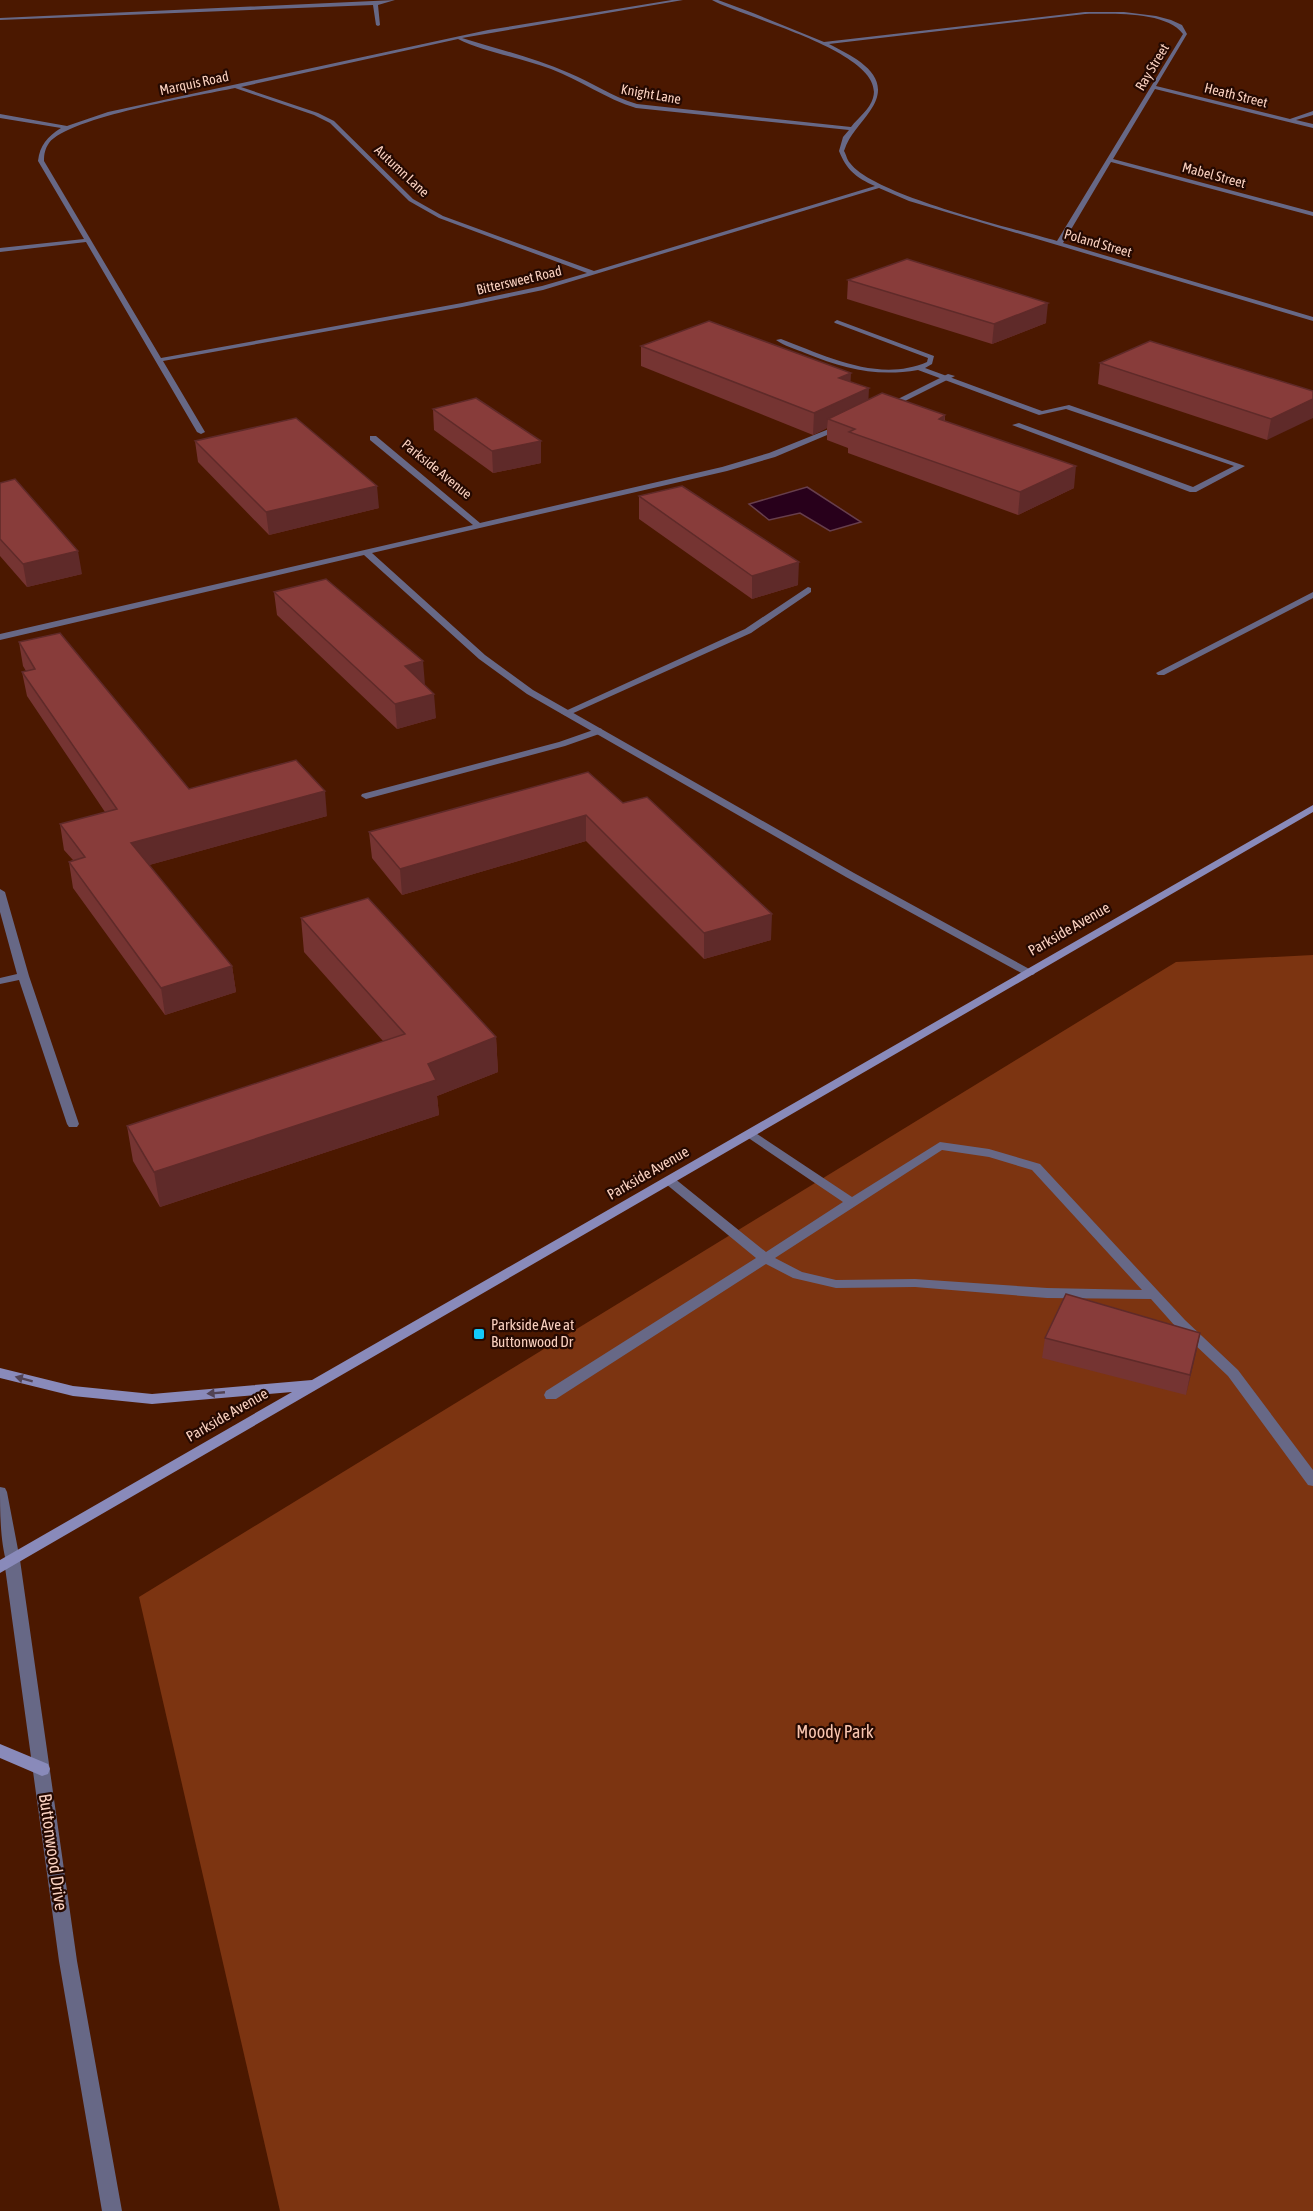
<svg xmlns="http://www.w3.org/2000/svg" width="1313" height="2211" viewBox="0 0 1313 2211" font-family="'Asap Condensed',sans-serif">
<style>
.green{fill:#7c3411}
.water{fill:#28001b;stroke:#673e4c;stroke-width:1.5}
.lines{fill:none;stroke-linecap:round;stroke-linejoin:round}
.service{fill:#676886;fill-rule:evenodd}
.minor{fill:#676886;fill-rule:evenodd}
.tertiary{fill:#676886;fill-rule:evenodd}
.secondary{fill:#898aba;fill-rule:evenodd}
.wall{fill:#753432}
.shaded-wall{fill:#5f2a29}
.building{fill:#883c3a;stroke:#5f2a29;stroke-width:1.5}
.oneway{fill:#524354}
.poi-dot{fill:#12cafb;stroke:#250901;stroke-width:2}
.labels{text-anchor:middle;stroke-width:4.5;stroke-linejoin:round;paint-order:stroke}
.far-street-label{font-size:14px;fill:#f9d0bf;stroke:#250901}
.street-label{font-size:15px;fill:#f9d0bf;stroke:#250901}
.poi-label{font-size:15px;fill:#f9d0bf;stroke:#250901;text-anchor:start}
.near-park-label{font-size:18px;fill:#f9c5af;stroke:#250901}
.near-street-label{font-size:18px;fill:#f9d0bf;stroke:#250901}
</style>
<rect width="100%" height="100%" fill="#4b1800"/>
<path class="green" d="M 1313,955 L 1313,2211 L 280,2211 L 139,1597 L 1176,962 Z"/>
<path class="water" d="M 807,487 L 861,522 L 830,531 L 800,513 L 769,520 L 749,504 Z"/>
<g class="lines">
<path class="service" d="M 837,320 L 934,356 L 932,364 L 925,368 L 1042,411 L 1069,405 L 1245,466 L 1196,492 L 1190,492 L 1012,425 L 1019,423 L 1193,487 L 1234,466 L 1066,409 L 1039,415 L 918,370 C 876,377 845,369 805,353 C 796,349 784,346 776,340 L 781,339 C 826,356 879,383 927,362 L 928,358 L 835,323 L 834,322 Z
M 808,587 L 811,588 L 811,592 L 751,633 L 569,715 L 566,716 L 561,713 L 745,629 Z
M 1313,592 L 1313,598 L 1164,675 L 1158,675 L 1156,673 Z
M 599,728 L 602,729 L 602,733 L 565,746 L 366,799 L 361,796 L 362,794 L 559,742 Z
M 0,889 L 5,892 L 29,976 L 79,1124 L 77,1127 L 69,1127 L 67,1124 L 19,980 L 0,984 L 0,978 L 17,974 L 0,912 Z
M 751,1130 L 852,1197 L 940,1142 L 989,1149 L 1040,1164 L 1185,1320 L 1238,1370 L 1313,1470 L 1313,1486 L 1308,1485 L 1228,1376 L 1175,1326 L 1151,1299 L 1047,1298 L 915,1287 L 836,1288 L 793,1278 L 766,1264 L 556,1399 L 546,1399 L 544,1395 L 546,1391 L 756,1258 L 666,1184 L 664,1181 L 666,1178 L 674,1178 L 766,1252 L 843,1202 L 747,1137 L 745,1134 ZM 942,1150 L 989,1157 L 1032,1170 L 1142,1290 L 1047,1288 L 915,1279 L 836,1280 L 802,1272 L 775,1258 Z"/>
<path class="minor" d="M 395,0 L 378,5 L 380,25 L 378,26 L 376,25 L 373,5 L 0,20 L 0,18 Z
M 672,0 L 683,0 L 462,38 C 498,49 534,58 569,73 C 592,82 612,97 637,104 L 851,127 C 858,118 870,109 873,98 C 887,52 741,17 712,0 L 718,0 L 753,13 L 824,42 L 1085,12 L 1124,12 L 1156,16 L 1171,20 L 1182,25 L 1187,34 L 1156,86 L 1290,119 L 1313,111 L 1313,115 L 1296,120 L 1313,124 L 1313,128 L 1155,89 L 1113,159 L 1313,212 L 1313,216 L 1111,162 L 1063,243 L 1313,317 L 1313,321 L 909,201 L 879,188 L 543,290 L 462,307 L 163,361 L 205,432 L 201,434 L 197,432 L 86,242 L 0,252 L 0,248 L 84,239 L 38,161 C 40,145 47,137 61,128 L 0,118 L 0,114 L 67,126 L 108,112 L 488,30 ZM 1085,14 C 1111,14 1166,11 1183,34 L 1057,241 C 1015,229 873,195 850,163 C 847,160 846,154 844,151 C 850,133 860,126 870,111 C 895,76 856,58 829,44 ZM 458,39 C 484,52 522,58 551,69 C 580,80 606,99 636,108 L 849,130 L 843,137 L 839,151 C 846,169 856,178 875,186 L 594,271 L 443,216 L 413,199 L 334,121 L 318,113 L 241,87 ZM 235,88 L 314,115 L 330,123 L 409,201 L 439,218 L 587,273 L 542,286 L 462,303 L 161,358 L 44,161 C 44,154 45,149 49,143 C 69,117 197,96 235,88 Z
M 948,374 L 955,376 L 891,408 L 884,406 Z
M 839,425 L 846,427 L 775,457 L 727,471 L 372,553 L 485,655 L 533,690 L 854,873 L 1033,971 L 1035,973 L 1033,975 L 1025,975 L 846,877 L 527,694 L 479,659 L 364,555 L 0,640 L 0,634 L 473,525 L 370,440 L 370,436 L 376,436 L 480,523 L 722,467 L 769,453 Z
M 0,1487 L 5,1488 L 7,1492 L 20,1560 L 17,1564 L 12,1566 L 7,1564 C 0,1542 0,1510 0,1487 Z"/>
<path class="tertiary" d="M 12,1554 L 17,1556 L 20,1560 L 77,1961 L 122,2211 L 102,2211 L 59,1961 L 4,1560 L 7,1556 Z"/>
<path class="secondary" d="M 1313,805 L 1313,812 L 0,1573 L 0,1560 L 292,1392 L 152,1404 L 73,1396 L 0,1378 L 0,1368 L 73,1386 L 152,1394 L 312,1380 Z
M 0,1744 L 48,1764 L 50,1769 L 48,1774 L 42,1776 L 0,1758 Z"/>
</g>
<path class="wall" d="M 848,280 L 1046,323 L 992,344 L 847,299 Z
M 641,346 L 868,400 L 945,415 L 945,421 L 1074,488 L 1018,515 L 848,453 L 848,448 L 827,440 L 827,428 L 813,435 L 641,366 Z
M 1100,363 L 1313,391 L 1267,440 L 1098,384 Z
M 433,409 L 541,463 L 493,473 L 434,430 Z
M 195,441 L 379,508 L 269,535 L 198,462 Z
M 0,483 L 82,574 L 27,587 L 0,556 Z
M 639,496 L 798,585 L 752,599 L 639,519 Z
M 274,592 L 425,685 L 436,718 L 397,729 L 277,615 Z
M 19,642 L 189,789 L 327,816 L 149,865 L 232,966 L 236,992 L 165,1015 L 73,888 L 69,862 L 73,860 L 64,850 L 60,824 L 105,812 L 27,696 L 22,672 L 26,671 L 23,666 Z
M 588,772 L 771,940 L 704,959 L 586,841 L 402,895 L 372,858 L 369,832 Z
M 301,918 L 496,1037 L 498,1072 L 437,1096 L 439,1115 L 160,1207 L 133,1161 L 127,1126 L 383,1041 L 304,952 Z
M 1200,1333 L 1186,1395 L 1042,1358 L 1045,1338 Z"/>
<path class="shaded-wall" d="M 1048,303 L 1046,323 L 992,344 L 994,324 Z
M 851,373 L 850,394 L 839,378 Z
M 869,388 L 868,409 L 828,419 L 827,428 L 813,435 L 814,413 Z
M 1313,399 L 1313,418 L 1267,440 L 1271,419 Z
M 945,415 L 943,436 L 939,419 Z
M 541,441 L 541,463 L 493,473 L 492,451 Z
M 1076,466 L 1074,488 L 1018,515 L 1020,492 Z
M 377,486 L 379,508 L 269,535 L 266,512 Z
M 78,551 L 82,574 L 27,587 L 23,564 Z
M 799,562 L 798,585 L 752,599 L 752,576 Z
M 423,661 L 425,685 L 405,666 Z
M 434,694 L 436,718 L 397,729 L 395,704 Z
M 325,791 L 327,816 L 135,869 L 131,843 Z
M 586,815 L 586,841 L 402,895 L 400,869 Z
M 772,914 L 771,940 L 704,959 L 704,933 Z
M 232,966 L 236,992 L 165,1015 L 161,988 Z
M 496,1037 L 498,1072 L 437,1096 L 439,1115 L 160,1207 L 154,1172 Z
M 1200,1333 L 1196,1353 L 1186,1395 L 1190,1375 Z"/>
<path class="building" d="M 907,259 L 1048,303 L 994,324 L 848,280 Z
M 709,321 L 851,373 L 839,378 L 869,388 L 814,413 L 641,346 Z
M 1150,341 L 1313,391 L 1313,399 L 1271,419 L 1100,363 Z
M 882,393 L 945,415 L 939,419 L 1076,466 L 1020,492 L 849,432 L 855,429 L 828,419 Z
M 476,398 L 541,441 L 492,451 L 433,409 Z
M 296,418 L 377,486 L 266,512 L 195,441 Z
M 15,479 L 78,551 L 23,564 L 0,539 L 0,483 Z
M 682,486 L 799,562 L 752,576 L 639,496 Z
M 326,579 L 423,661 L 405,666 L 434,694 L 395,704 L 274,592 Z
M 60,633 L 189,789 L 296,760 L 325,791 L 131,843 L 232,966 L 161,988 L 69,862 L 85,857 L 60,824 L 117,809 L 22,672 L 35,669 L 19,642 Z
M 588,772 L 623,803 L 647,797 L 772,914 L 704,933 L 586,815 L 400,869 L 369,832 Z
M 368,898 L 496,1037 L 428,1064 L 436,1080 L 154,1172 L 127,1126 L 405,1034 L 301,918 Z
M 1066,1294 L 1200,1333 L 1190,1375 L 1045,1338 Z"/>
<defs><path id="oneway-solid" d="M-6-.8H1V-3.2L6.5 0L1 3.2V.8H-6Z" transform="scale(1.5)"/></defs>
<g class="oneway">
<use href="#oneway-solid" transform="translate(24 1379) rotate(-165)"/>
<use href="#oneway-solid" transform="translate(216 1393) rotate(175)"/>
</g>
<rect class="poi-dot" x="473" y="1328" width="12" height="12" rx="3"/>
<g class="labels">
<g class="far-street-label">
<text transform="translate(1152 67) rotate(-59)" y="5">Ray Street</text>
<text transform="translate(194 83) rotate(-12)" y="5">Marquis Road</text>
<text transform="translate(651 94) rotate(10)" y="5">Knight Lane</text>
<text transform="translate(1236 95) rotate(14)" y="5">Heath Street</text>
<text transform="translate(402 171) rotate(43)" y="5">Autumn Lane</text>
<text transform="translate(1214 175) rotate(15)" y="5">Mabel Street</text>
<text transform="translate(1098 243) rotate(16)" y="5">Poland Street</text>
<text transform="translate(519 280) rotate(-13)" y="5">Bittersweet Road</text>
<text transform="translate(437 469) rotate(39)" y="5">Parkside Avenue</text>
</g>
<g class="street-label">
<text transform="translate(1069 929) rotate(-30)" y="5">Parkside Avenue</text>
<text transform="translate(648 1173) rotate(-30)" y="5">Parkside Avenue</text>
<text transform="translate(227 1415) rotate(-30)" y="5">Parkside Avenue</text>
</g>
<g class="poi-label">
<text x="491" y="1330">Parkside Ave at<tspan x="491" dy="17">Buttonwood Dr</tspan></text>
</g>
<g class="near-park-label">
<text x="835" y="1738">Moody Park</text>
</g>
<g class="near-street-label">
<text transform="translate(53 1852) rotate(82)" y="6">Buttonwood Drive</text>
</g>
</g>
</svg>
